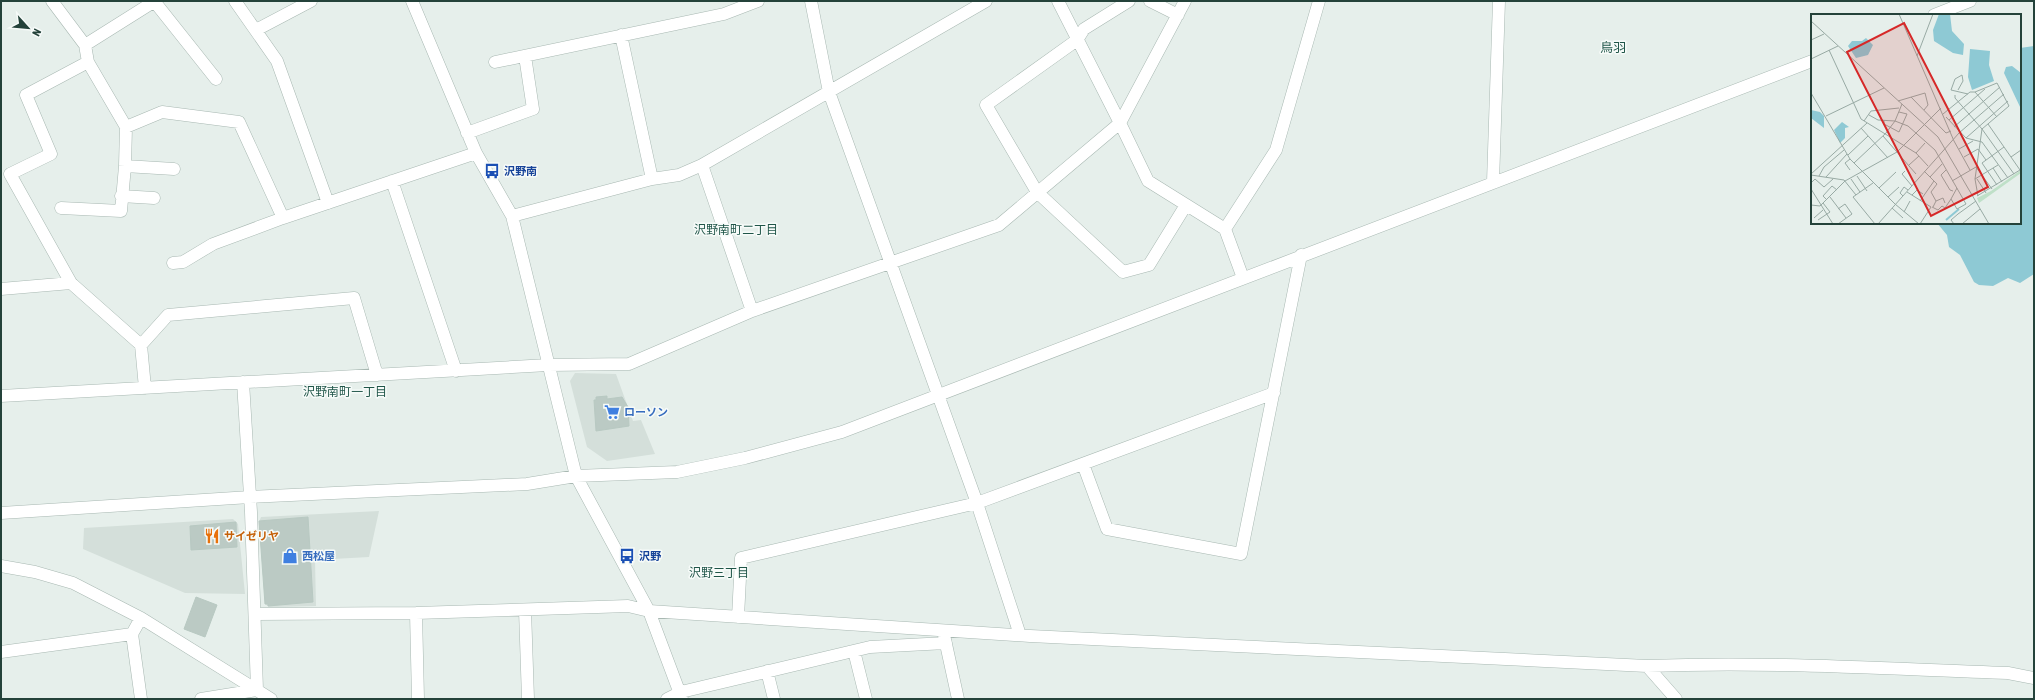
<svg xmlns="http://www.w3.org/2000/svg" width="2035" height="700" viewBox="0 0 2035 700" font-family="'Asap Condensed','Noto Sans JP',sans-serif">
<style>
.built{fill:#d4dfda}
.water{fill:#8ec9d4}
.building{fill:#bbcac4;stroke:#b8c9c2}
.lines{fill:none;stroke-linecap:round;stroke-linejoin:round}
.minor-casing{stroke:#a8b8b2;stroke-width:13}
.minor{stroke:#fff;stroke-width:12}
.labels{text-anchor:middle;stroke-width:3;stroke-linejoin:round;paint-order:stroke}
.transit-label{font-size:11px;font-weight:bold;fill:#164399;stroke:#f7fbf9;text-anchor:start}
.shop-label{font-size:11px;font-weight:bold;fill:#366cbe;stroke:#f7fbf9;text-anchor:start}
.food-label{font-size:11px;font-weight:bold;fill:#c56008;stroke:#f7fbf9;text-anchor:start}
.neighbourhood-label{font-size:12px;fill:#1f5548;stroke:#f7fbf9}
.quarter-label{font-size:13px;fill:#1f5548;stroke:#f7fbf9}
.inset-river{fill:none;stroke:#8ec9d4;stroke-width:2}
.inset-road{fill:none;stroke:#98aaa4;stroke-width:1}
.view{fill:#d62828;fill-opacity:0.15;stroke:#d62828;stroke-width:2}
.inset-edge{fill:none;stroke:#24423a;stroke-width:2}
</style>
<rect width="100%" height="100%" fill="#e6efeb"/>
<path class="built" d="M 575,373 L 616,374 L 633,421 L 641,420 L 655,454 L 607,461 L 587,447 L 570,381 Z
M 379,511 L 369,557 L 315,560 L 316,606 L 269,607 L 265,604 L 259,522 L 261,517 Z
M 233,519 L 238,524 L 245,594 L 185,593 L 83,549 L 84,528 Z"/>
<path class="water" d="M 2034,46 L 2034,274 L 2020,283 L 2008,278 L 1993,286 L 1979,285 L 1974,282 L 1960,255 L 1949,247 L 1947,235 L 1937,223 L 2020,223 L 2020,48 Z"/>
<path class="building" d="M 607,396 L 607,399 L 622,397 L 628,407 L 629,426 L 596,431 L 594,400 L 596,400 L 596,397 Z
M 308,517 L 313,602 L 268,606 L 268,604 L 265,604 L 259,521 Z
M 236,522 L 237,547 L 191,550 L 190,526 Z
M 196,597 L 217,605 L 205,637 L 184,629 Z"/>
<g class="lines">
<defs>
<path id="minor" d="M 52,1 L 85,45 L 155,1
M 154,1 L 216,79
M 235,1 L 277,61 L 328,203
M 412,1 L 476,153 L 512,216 L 576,476 L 649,611 L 682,699
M 811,1 L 829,92 L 977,503 L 1020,635
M 1129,1 L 1084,29 L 1077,40 L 986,105 L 1037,192 L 1123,272 L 1149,265 L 1186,205
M 1150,1 L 1178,15
M 1185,1 L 1120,123 L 1148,181 L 1225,229 L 1243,278
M 1934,15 L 1970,1
M 256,30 L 311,1
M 621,35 L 652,179
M 88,62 L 126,127 L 162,112 L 239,122 L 283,218 L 476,153
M 495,62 L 724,14 L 758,1
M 467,133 L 533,109 L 525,56
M 702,165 L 752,311
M 125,166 L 174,169
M 392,181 L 456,371
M 1493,182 L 1499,1
M 121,196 L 154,198
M 61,208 L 121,211 L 125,166 L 126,127
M 512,216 L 652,179 L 679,175 L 702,165 L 986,1
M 1225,229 L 1276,150 L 1319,1
M 173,263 L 183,262 L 213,244 L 283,218
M 71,283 L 10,174 L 51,154 L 26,95 L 88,62 L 85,45
M 1,289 L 71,283 L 141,345 L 145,388
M 141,345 L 168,315 L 354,298 L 377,375
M 1,396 L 548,365 L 629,364 L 752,311 L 999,225 L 1120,123 L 1058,1
M 1083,464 L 1107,529 L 1241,554 L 1301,255
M 1,513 L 250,497 L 527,484 L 576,476 L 677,472 L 745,458 L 842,432 L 1812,61
M 1,566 L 35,572 L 73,583 L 141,618 L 271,699
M 525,610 L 528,699
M 416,613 L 418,699
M 255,614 L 416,613 L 628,606 L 649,611 L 1030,636 L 1647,666 C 1767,661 1888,669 2008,673 L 2034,678
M 738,617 L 741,558 L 977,503 L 1274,393
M 944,635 L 958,699
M 854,651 L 866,699
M 1,652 L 132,634
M 1647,666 L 1676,699
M 767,671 L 774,699
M 141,699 L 132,634 L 141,618
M 201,699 L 257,690 L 251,512 L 243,382
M 667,699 L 681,692 L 870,647 L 946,643"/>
</defs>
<use href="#minor" class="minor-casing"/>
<use href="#minor" class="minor"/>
</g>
<defs>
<symbol id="bus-bare" viewBox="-9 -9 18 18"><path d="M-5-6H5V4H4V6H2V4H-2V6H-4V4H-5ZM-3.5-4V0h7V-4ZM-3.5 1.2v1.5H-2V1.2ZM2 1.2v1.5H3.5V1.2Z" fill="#1a4fb4" stroke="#f7fbf9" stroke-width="2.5" paint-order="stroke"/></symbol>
<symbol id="supermarket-bare" viewBox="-9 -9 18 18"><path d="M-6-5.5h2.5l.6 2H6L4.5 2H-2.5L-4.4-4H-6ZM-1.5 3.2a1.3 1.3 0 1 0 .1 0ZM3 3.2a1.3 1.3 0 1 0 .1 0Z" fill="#3f7fe0" stroke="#f7fbf9" stroke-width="2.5" paint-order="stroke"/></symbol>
<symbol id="restaurant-bare" viewBox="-9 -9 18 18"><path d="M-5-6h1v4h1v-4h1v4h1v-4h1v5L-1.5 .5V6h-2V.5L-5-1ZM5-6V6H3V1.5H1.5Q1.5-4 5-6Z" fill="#e8710a" stroke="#f7fbf9" stroke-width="2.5" paint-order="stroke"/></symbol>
<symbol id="shop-bare" viewBox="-9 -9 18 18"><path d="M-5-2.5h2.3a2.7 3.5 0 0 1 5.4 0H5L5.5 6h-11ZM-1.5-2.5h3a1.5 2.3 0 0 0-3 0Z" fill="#3f7fe0" stroke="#f7fbf9" stroke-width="2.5" paint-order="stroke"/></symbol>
</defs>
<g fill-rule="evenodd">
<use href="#bus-bare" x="481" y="160" width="22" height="22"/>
<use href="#supermarket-bare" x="601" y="401" width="22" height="22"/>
<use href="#restaurant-bare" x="201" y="525" width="22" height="22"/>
<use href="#shop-bare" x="279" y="545" width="22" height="22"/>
<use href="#bus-bare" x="616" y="545" width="22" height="22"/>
</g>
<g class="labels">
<g class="transit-label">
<text x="504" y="175">沢野南</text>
<text x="639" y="560">沢野</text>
</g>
<g class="shop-label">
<text x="624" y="416">ローソン</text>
<text x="302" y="560">西松屋</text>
</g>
<g class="food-label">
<text x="224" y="540">サイゼリヤ</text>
</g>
<g class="neighbourhood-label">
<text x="736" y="234">沢野南町二丁目</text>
<text x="345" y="396">沢野南町一丁目</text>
<text x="719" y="577">沢野三丁目</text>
</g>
<g class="quarter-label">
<text x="1613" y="52">鳥羽</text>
</g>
</g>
<g transform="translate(1811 14)">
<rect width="210" height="210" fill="#e6efeb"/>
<path d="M 210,156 L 210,159 L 168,189 L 166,184 L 180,177 Z" fill="#bfe0c8"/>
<path d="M 128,0 L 139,0 L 141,17 L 153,30 L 152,41 L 142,39 L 123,27 L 122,16 ZM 55,24 L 62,31 L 57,41 L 45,44 L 37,32 L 41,27 L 51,27 ZM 159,35 L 179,37 L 178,51 L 183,67 L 161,76 L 157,63 ZM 201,52 L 210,59 L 210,95 L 193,59 L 195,53 ZM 0,96 L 9,98 L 13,102 L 13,114 L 0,104 ZM 31,108 L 38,113 L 34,114 L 34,124 L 29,129 L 23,116 Z" fill="#8ec9d4"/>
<path class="inset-river" d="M 135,206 L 148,195"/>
<path class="inset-road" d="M 88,0 L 143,127 L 159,156M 0,7 L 127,123 L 178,210M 0,26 L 13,20M 18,36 L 50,105 L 105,139 L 117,152M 106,42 L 122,0M 0,45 L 27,32M 147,76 L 152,67 L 151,61 L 144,65 L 140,76 L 157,80M 164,78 L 186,69 L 198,92 L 171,115 L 164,165 L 167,182M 0,79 L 39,145 L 84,190 L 108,210M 144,81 L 144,84 L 171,115 L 203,160M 100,83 L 135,119 L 140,117M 87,87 L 114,79 L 117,91 L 113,96M 132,100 L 159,78 L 164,78 L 186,103M 58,101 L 67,106 L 84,107 L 91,90M 15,102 L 73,74M 135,103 L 155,124 L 171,128 L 197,164M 73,106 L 73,110 L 88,118 L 96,100 L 88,98M 138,106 L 174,75M 53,107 L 60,97 L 88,94M 177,110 L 193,133M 143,113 L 189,73M 50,114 L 77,144M 72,122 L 105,160M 155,124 L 197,87M 148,135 L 162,127M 105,139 L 114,129M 37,141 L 57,122M 153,143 L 167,135 L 175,146M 200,143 L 210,136M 39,145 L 34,149 L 39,156M 43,149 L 75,119 L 84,107 L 97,112 L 124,136 L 155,190 L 146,195 L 140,185 L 146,174M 98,151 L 108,142M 182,154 L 191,168M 135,156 L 130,161 L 139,176 L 142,177M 94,157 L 91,160 L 101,172M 113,157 L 126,170 L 120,178 L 125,187 L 122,193M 0,160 L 56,109M 0,161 L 33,166 L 45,181M 8,162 L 13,153 L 33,136M 46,162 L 56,177M 15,163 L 36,140M 119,163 L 131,150M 40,165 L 49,178M 164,165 L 187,151M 166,165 L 175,179M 141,167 L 165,153 L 181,175M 0,169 L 4,165 L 13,173 L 22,165M 62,169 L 42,183 L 64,210M 186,171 L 171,149 L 193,133 L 209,156M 68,174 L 85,158M 0,175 L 22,210M 96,178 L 120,193 L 109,210M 101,181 L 106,176 L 112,180M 92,182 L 89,179 L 93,173 L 97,176M 166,182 L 209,156M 19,183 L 35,204M 77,183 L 88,173M 16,186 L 12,182 L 21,172 L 26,176M 109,187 L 123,167M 125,187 L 132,184 L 134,189M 0,191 L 9,192 L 34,167 L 86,138 L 130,94M 121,193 L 127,196 L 131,192 L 134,194 L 140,185M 81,194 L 92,204M 93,198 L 99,187M 3,204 L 12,196M 7,206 L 19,198 L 12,189M 27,210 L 41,200 L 34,190 L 27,195M 67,210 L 148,119 L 193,80M 143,210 L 140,206 L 147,200 L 165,187M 151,210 L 169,195"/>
<path class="view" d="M 93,9 L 177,173 L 120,202 L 36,38 Z"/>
<rect width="210" height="210" class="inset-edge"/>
</g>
<rect width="2035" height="700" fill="none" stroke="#24423a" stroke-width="4"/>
<g transform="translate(28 28) rotate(117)" stroke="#f7fbf9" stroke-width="3" paint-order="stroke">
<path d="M0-3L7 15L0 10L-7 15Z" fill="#24423a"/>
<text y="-6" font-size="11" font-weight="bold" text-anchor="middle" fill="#24423a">N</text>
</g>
</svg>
